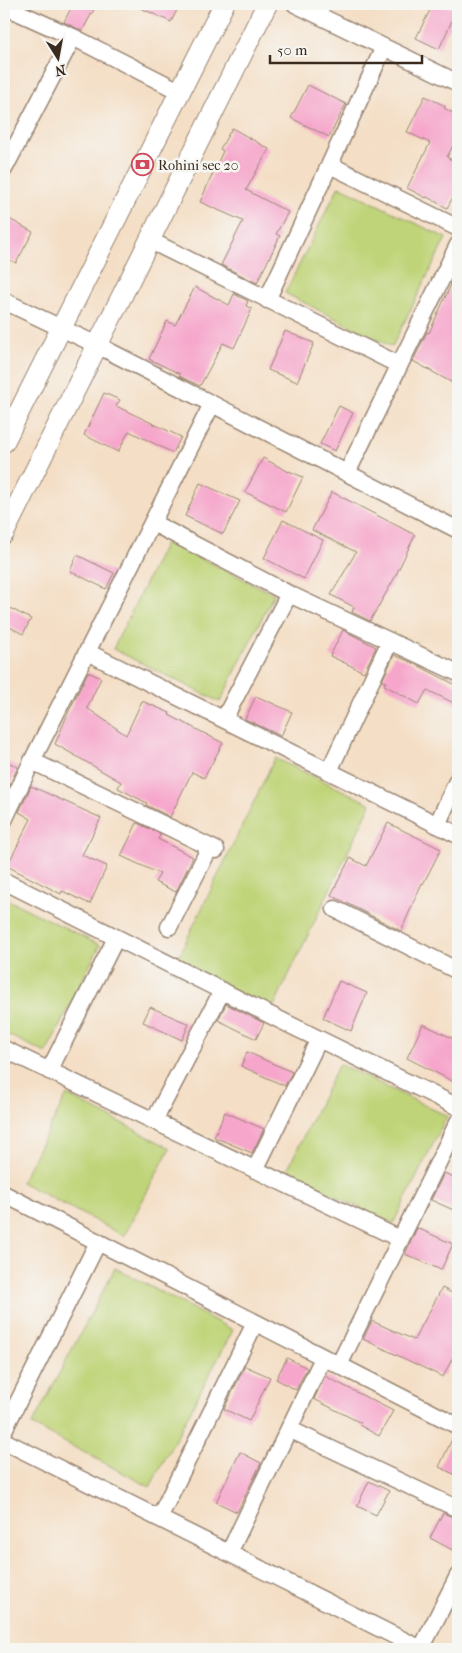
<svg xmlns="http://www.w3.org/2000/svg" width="462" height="1653" viewBox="0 0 462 1653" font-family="'IM FELL French Canon',serif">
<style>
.green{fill:#bfd478;stroke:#7d7f4b}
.building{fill:#f6a6cb}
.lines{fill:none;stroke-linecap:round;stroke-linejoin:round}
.minor-casing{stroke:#988472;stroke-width:19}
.tertiary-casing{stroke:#988472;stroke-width:22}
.minor{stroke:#fff;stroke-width:16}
.tertiary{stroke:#fff;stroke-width:20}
.labels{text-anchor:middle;stroke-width:5;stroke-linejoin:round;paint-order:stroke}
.poi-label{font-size:14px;fill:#3b2a1e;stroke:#f6f6f2;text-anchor:start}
</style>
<rect width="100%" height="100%" fill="#f6f6f2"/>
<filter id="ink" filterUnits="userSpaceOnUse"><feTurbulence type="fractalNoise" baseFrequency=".02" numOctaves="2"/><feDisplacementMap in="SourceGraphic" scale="10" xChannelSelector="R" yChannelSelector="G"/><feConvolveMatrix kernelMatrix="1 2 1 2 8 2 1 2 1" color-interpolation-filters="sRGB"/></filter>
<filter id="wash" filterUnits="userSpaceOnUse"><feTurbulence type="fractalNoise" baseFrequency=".0096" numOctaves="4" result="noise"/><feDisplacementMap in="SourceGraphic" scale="20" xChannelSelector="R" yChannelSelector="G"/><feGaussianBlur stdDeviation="1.12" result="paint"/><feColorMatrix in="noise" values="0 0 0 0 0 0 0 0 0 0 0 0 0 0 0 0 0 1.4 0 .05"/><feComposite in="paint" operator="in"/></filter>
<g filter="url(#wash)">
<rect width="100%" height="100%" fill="#f4dec5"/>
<path class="green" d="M 339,186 L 446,238 L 392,347 L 285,293 Z
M 166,541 L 274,594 L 220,702 L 113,649 Z
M 275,758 L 371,804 L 269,1016 L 172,970 Z
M 4,898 L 100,945 L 46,1053 L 4,1033 Z
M 339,1064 L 447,1116 L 393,1224 L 286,1172 Z
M 67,1095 L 170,1148 L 124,1236 L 21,1182 Z
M 115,1268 L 233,1330 L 150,1487 L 32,1425 Z"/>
<g id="blocks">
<path class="building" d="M 73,4 L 97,4 L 82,31 L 64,22 Z
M 132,4 L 180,4 L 171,22 Z
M 433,4 L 444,4 L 457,10 L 439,49 L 416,38 Z
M 308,85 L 346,104 L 329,137 L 291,118 Z
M 425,96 L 445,106 L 444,108 L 458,116 L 458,136 L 447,157 L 458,164 L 458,188 L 447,208 L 427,197 L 426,198 L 407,188 L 430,143 L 407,132 Z
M 232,128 L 269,149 L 246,190 L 288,212 L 276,234 L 280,236 L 257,283 L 221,265 L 243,221 L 200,202 L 223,151 L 220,149 Z
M 4,216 L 33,232 L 16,263 L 4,257 Z
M 458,269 L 458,386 L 413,361 L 427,332 L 429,333 Z
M 195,287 L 229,305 L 234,294 L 248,301 L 246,306 L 252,309 L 234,348 L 223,343 L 200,386 L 179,376 L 180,374 L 149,359 L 167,321 L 175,325 Z
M 285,331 L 314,343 L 297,382 L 268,370 Z
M 104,393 L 120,400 L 116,406 L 181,437 L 173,453 L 129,431 L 118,452 L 84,435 Z
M 339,406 L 353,413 L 335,451 L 320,444 Z
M 263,458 L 289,472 L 289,471 L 303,477 L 286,512 L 245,492 Z
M 200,483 L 240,501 L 223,534 L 185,516 Z
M 332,492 L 415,535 L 394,579 L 370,621 L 352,612 L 354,607 L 331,595 L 356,552 L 312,530 Z
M 283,520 L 323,540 L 304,579 L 264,558 Z
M 77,555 L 114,573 L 106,589 L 70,571 Z
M 4,605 L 31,619 L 23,634 L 4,624 Z
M 343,630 L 376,647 L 364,672 L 330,656 Z
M 394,655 L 413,663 L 458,686 L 458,705 L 427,690 L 419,704 L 384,685 L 386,682 L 382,681 Z
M 88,672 L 101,678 L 87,708 L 126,735 L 142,701 L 170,713 L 169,715 L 223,743 L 204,778 L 192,772 L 170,817 L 146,805 L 147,803 L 145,802 L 118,788 L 121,782 L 55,744 L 69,711 Z
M 256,696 L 292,712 L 281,736 L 245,719 Z
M 4,760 L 18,767 L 4,797 Z
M 31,786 L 101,818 L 82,855 L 107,866 L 90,904 L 62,891 L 61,894 L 7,866 L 31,819 L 19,812 Z
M 137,823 L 161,834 L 158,839 L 193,857 L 176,892 L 155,882 L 160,874 L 121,856 Z
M 388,823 L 441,849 L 423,884 L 422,883 L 401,931 L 331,895 L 350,858 L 366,866 Z
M 339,981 L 367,993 L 351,1031 L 323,1018 Z
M 226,1004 L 264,1023 L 256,1039 L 218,1020 Z
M 150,1007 L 189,1024 L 182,1040 L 143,1022 Z
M 423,1024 L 458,1041 L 458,1084 L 407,1058 Z
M 247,1052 L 292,1072 L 285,1086 L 241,1066 Z
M 225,1112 L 264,1129 L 252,1153 L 214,1137 Z
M 444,1173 L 458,1179 L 458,1212 L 431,1200 Z
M 417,1228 L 453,1244 L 441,1270 L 405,1254 Z
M 442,1288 L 458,1296 L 458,1347 L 443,1377 L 363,1339 L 372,1321 L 414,1340 Z
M 287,1358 L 307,1368 L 296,1390 L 276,1379 Z
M 245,1366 L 270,1377 L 249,1421 L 224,1409 Z
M 325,1376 L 393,1411 L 379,1436 L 359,1425 L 361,1423 L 314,1399 Z
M 454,1435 L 458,1436 L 458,1476 L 439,1467 Z
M 240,1452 L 261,1463 L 237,1512 L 216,1502 Z
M 369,1481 L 389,1491 L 376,1515 L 357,1506 Z
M 443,1513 L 458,1519 L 458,1553 L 430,1538 Z"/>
</g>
</g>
<g filter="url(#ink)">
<use href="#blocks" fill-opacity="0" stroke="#988472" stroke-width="1"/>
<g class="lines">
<defs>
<path id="minor" d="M 295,4 L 458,83
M 4,6 L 73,37 L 179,91
M 330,165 L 458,228
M 4,169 L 73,37
M 149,240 L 399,365
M 267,300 L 384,47
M 4,301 L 97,345 L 458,530
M 347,473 L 458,245
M 153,523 L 289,594 L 458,673
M 87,652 L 458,835
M 224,719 L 289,594
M 32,761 L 216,850
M 329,771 L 390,641
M 4,820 L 32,761 L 212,404
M 437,825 L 458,779
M 4,881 L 278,1019 L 458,1107
M 335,909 L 458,971
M 169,927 L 210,847
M 4,1049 L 400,1239
M 49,1071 L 116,938
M 154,1121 L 222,991
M 255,1170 L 319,1039
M 4,1194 L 458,1426
M 339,1365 L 458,1122
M 289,1429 L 458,1509
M 4,1430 L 98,1242
M 4,1441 L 421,1649
M 159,1518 L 255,1323
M 229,1553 L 323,1358
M 421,1649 L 458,1576"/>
<path id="tertiary" d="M 4,442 L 224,4
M 4,533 L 267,4"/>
</defs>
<use href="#minor" class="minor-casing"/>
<use href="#tertiary" class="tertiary-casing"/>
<use href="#minor" class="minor"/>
<use href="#tertiary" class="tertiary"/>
</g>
</g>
<defs>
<symbol id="bank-ring" viewBox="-11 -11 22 22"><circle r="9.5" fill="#f6f6f2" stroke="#d1495b" stroke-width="1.5"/><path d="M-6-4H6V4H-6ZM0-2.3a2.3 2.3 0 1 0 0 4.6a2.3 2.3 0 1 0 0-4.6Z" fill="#d1495b"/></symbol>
</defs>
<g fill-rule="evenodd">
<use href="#bank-ring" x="130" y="152" width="25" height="25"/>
</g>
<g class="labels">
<g class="poi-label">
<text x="158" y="170">Rohini sec 20</text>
</g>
</g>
<rect width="462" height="1653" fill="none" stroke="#f6f6f2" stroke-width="20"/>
<g transform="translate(58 58) rotate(169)" stroke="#f6f6f2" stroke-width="4" paint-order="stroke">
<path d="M0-4L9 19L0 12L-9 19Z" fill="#3b2a1e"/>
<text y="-8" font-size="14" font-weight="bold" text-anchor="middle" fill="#3b2a1e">N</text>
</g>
<path d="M270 55v8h152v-8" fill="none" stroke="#3b2a1e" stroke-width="2.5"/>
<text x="277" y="55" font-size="15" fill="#3b2a1e" stroke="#f6f6f2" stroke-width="4" paint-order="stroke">50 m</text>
</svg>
